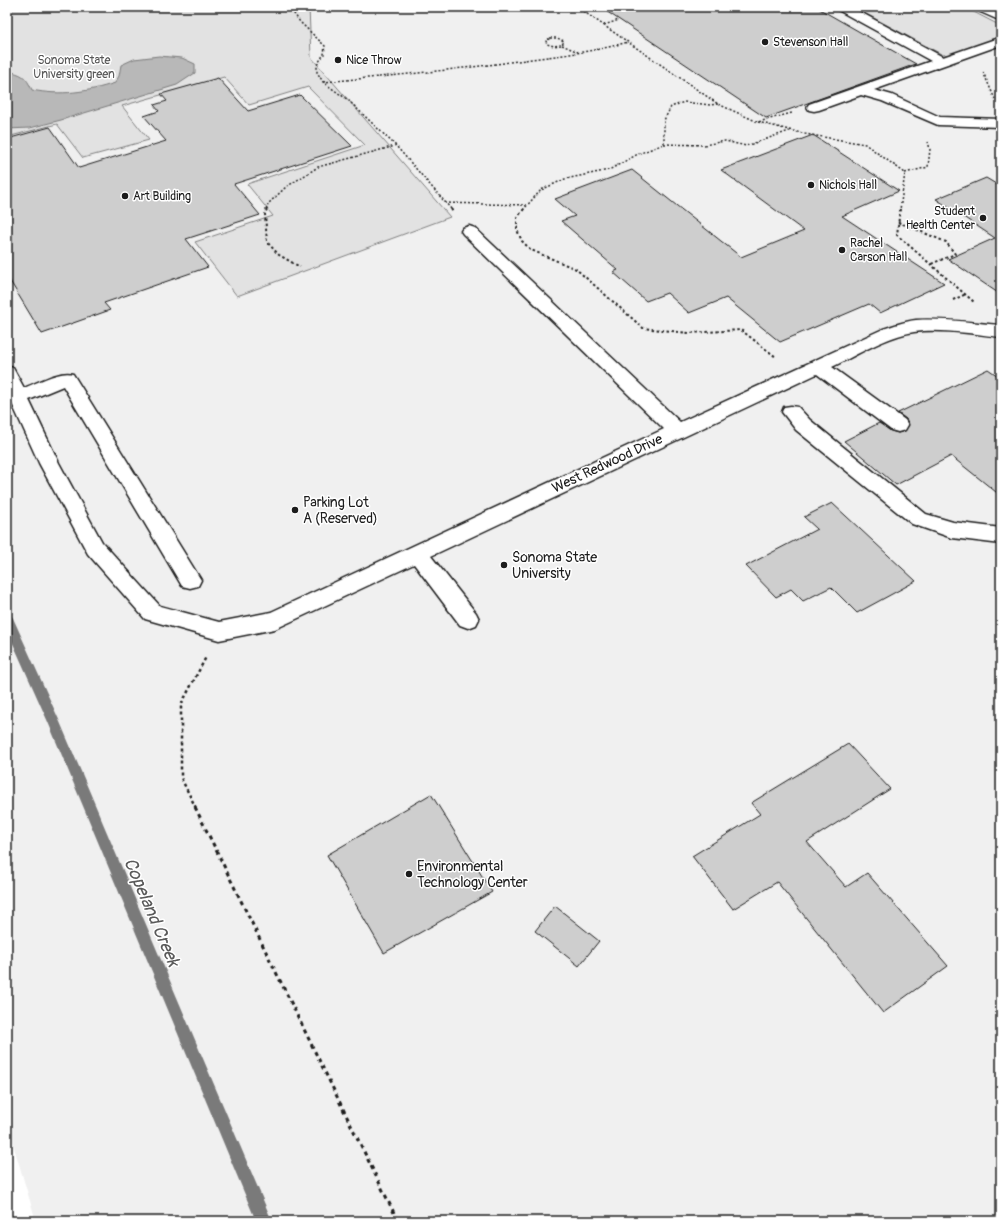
<svg xmlns="http://www.w3.org/2000/svg" width="1008" height="1228" viewBox="0 0 1008 1228" font-family="Pangolin,sans-serif">
<style>
.built{fill:#f0f0f0}
.green{fill:#e2e2e2;stroke:#7f7f7f}
.water{fill:#b8b8b8;stroke:#7a7a7a}
.lines{fill:none;stroke-linecap:round;stroke-linejoin:round}
.stream{fill:#7a7a7a;fill-rule:evenodd}
.building{fill:#cecece;stroke:#1c1c1c}
.minor-casing{stroke:#1c1c1c;stroke-width:3}
.path-far3{stroke:#1c1c1c;stroke-width:1.5;stroke-dasharray:2 2;stroke-linecap:butt}
.path-far2{stroke:#1c1c1c;stroke-width:2;stroke-dasharray:2.5 2.5;stroke-linecap:butt}
.path-far1{stroke:#1c1c1c;stroke-width:2.5;stroke-dasharray:3 3;stroke-linecap:butt}
.path{stroke:#1c1c1c;stroke-width:3;stroke-dasharray:4 4;stroke-linecap:butt}
.minor{fill:#fff;fill-rule:evenodd}
.poi-dot{fill:#1c1c1c;stroke:#fff;stroke-width:1.5}
.labels{text-anchor:middle;stroke-width:3;stroke-linejoin:round;paint-order:stroke}
.far-poi-label{font-size:12px;fill:#1c1c1c;stroke:#fff;text-anchor:start}
.far-park-label{font-size:12px;fill:#575757;stroke:#fff}
.street-label{font-size:14px;fill:#1c1c1c;stroke:#fff}
.poi-label{font-size:14px;fill:#1c1c1c;stroke:#fff;text-anchor:start}
.near-water-label{font-size:18px;font-style:italic;fill:#5a5a5a;stroke:#fff}
</style>
<rect width="100%" height="100%" fill="#fff"/>
<filter id="ink" filterUnits="userSpaceOnUse"><feTurbulence type="fractalNoise" baseFrequency=".025" numOctaves="2"/><feDisplacementMap in="SourceGraphic" scale="8" xChannelSelector="R" yChannelSelector="G"/><feConvolveMatrix kernelMatrix="1 2 1 2 8 2 1 2 1" color-interpolation-filters="sRGB"/></filter>
<g filter="url(#ink)">
<path class="built" d="M 7,7 L 1001,7 L 1001,1221 L 36,1221 L 7,1124 Z"/>
<path class="green" d="M 7,7 L 309,7 L 311,57 L 450,217 L 237,296 L 195,242 L 273,216 L 247,184 L 365,145 L 308,87 L 249,105 L 224,77 L 122,106 L 149,140 L 83,158 L 57,124 L 7,137 Z
M 857,7 L 964,7 L 1001,26 L 1001,38 L 953,55 L 943,55 L 855,8 Z"/>
<path class="water" d="M 159,56 L 182,58 L 195,64 L 195,73 L 177,85 L 61,120 L 30,128 L 7,129 L 7,71 C 22,74 26,76 32,90 C 60,96 88,92 115,83 L 119,76 L 121,65 L 134,59 Z"/>
<g class="lines">
<path class="stream" d="M 7,614 L 11,615 L 13,618 L 60,722 L 272,1221 L 256,1221 L 48,722 L 7,630 Z"/>
</g>
<path class="building" d="M 600,7 L 816,7 L 916,64 L 766,118 Z
M 218,78 L 248,111 L 300,95 L 352,146 L 234,184 L 260,215 L 186,239 L 208,267 L 104,303 L 110,310 L 42,334 L 7,276 L 7,139 L 50,127 L 79,168 L 166,141 L 144,116 L 159,111 L 154,105 L 167,101 L 161,94 Z
M 813,135 L 899,191 L 842,216 L 944,283 L 880,313 L 869,304 L 780,342 L 726,298 L 689,313 L 667,293 L 646,301 L 613,272 L 618,270 L 561,221 L 575,216 L 555,199 L 632,170 L 741,257 L 804,231 L 721,170 Z
M 986,178 L 1001,187 L 1001,295 L 948,259 L 995,238 L 936,199 Z
M 988,369 L 1001,378 L 1001,496 L 951,456 L 896,485 L 844,441 L 879,423 L 891,431 L 898,433 L 905,431 L 909,424 L 906,419 L 898,413 Z
M 832,503 L 916,581 L 857,613 L 831,587 L 803,601 L 791,589 L 776,597 L 746,566 L 817,529 L 804,517 Z
M 848,744 L 890,789 L 807,842 L 846,887 L 867,873 L 948,966 L 883,1013 L 777,882 L 733,909 L 692,856 L 760,814 L 751,803 Z
M 431,794 L 492,892 L 384,953 L 327,855 Z
M 555,906 L 599,941 L 579,966 L 535,931 Z"/>
<g class="lines">
<defs>
<path id="minor" d="M 836,7 L 851,7 L 943,57 L 1001,37 L 1001,45 L 874,90 L 892,95 L 940,117 L 1001,119 L 1001,127 L 938,125 L 882,101 L 861,95 L 819,110 L 814,111 L 809,110 L 807,107 L 809,104 L 931,61 L 838,10 Z
M 974,7 L 990,7 L 1001,12 L 1001,21 L 976,10 Z
M 469,226 L 475,228 L 680,422 L 883,329 C 893,326 905,321 916,320 C 944,318 973,323 1001,325 L 1001,337 C 975,334 939,328 914,332 C 887,336 857,355 832,367 L 905,420 L 908,425 L 905,430 L 898,432 L 891,430 L 817,374 L 431,556 L 476,613 L 479,619 L 476,625 L 468,628 L 460,625 L 414,564 L 275,629 L 219,640 L 145,619 L 88,554 L 39,463 L 9,397 L 7,392 L 7,366 L 13,368 L 24,388 C 37,383 60,370 73,374 L 201,580 L 198,586 L 190,588 L 182,586 L 63,386 L 29,400 L 59,463 L 102,542 L 160,606 L 219,622 L 271,612 L 664,429 L 463,234 L 461,231 L 463,228 Z
M 791,406 L 798,407 L 810,420 L 926,514 L 953,522 L 1001,528 L 1001,544 L 952,538 L 912,524 L 796,430 L 782,412 L 784,407 Z"/>
</defs>
<use href="#minor" class="minor-casing"/>
<path class="path-far3" d="M 289,7 L 300,22 L 325,46 L 324,54 L 317,65 L 317,72 L 323,82 L 348,100 L 396,146 L 452,210
M 577,7 L 718,104 L 758,122 L 792,113
M 604,25 L 619,20
M 550,38 L 557,38 L 564,41 L 562,45 L 554,46 L 547,44 L 546,41 Z
M 562,45 L 578,52
M 983,72 L 995,99
M 323,82 C 393,76 463,69 532,59 C 564,55 597,51 628,42
M 758,122 L 805,134 L 865,144 L 905,173 L 900,210
M 664,144 L 704,145 L 725,141 L 746,146 L 792,130
M 905,173 L 928,167 L 930,149 L 928,142
M 445,203 L 526,205
M 266,210 L 269,203 L 286,187 L 318,167 L 395,146
M 523,210 L 541,190 L 565,179 L 609,170 L 638,154 L 664,144 L 664,120 L 671,107 L 684,102 L 710,105 L 718,104"/>
<path class="path-far2" d="M 267,209 L 265,214 L 267,242 L 279,255 L 300,267
M 451,209 L 453,212
M 524,209 L 517,218 L 517,230 L 522,241 L 531,250 L 576,269 L 643,328 L 689,333 L 741,330 L 776,357
M 900,209 L 897,235 L 974,302
M 898,222 L 946,242 L 955,254 L 931,264
M 953,300 L 966,294"/>
<path class="path-far1" d="M 196,808 L 181,778 L 181,705 L 206,657"/>
<path class="path" d="M 195,807 L 398,1221"/>
<use href="#minor" class="minor"/>
</g>
</g>
<g class="poi-dot">
<circle cx="765" cy="42" r="4"/>
<circle cx="338" cy="60" r="4"/>
<circle cx="811" cy="185" r="4"/>
<circle cx="125" cy="196" r="4"/>
<circle cx="983" cy="218" r="4"/>
<circle cx="842" cy="250" r="4"/>
<circle cx="295" cy="510" r="4"/>
<circle cx="504" cy="565" r="4"/>
<circle cx="409" cy="874" r="4"/>
</g>
<g class="labels">
<g class="far-poi-label">
<text x="773" y="46">Stevenson Hall</text>
<text x="346" y="64">Nice Throw</text>
<text x="819" y="189">Nichols Hall</text>
<text x="133" y="200">Art Building</text>
<text x="975" y="215" text-anchor="end">Student<tspan x="975" dy="14">Health Center</tspan></text>
<text x="850" y="247">Rachel<tspan x="850" dy="14">Carson Hall</tspan></text>
</g>
<g class="far-park-label">
<text x="74" y="64">Sonoma State<tspan x="74" dy="14">University green</tspan></text>
</g>
<g class="street-label">
<text transform="translate(607 463) rotate(-25)" y="5">West Redwood Drive</text>
</g>
<g class="poi-label">
<text x="303" y="507">Parking Lot<tspan x="303" dy="16">A (Reserved)</tspan></text>
<text x="512" y="562">Sonoma State<tspan x="512" dy="16">University</tspan></text>
<text x="417" y="871">Environmental<tspan x="417" dy="16">Technology Center</tspan></text>
</g>
<g class="near-water-label">
<text transform="translate(152 912) rotate(67)" y="6">Copeland Creek</text>
</g>
</g>
<rect width="1008" height="1228" fill="none" stroke="#fff" stroke-width="24"/>
<rect x="12" y="12" width="984" height="1204" fill="none" stroke="#1c1c1c" stroke-width="1.5" filter="url(#ink)"/>
</svg>
